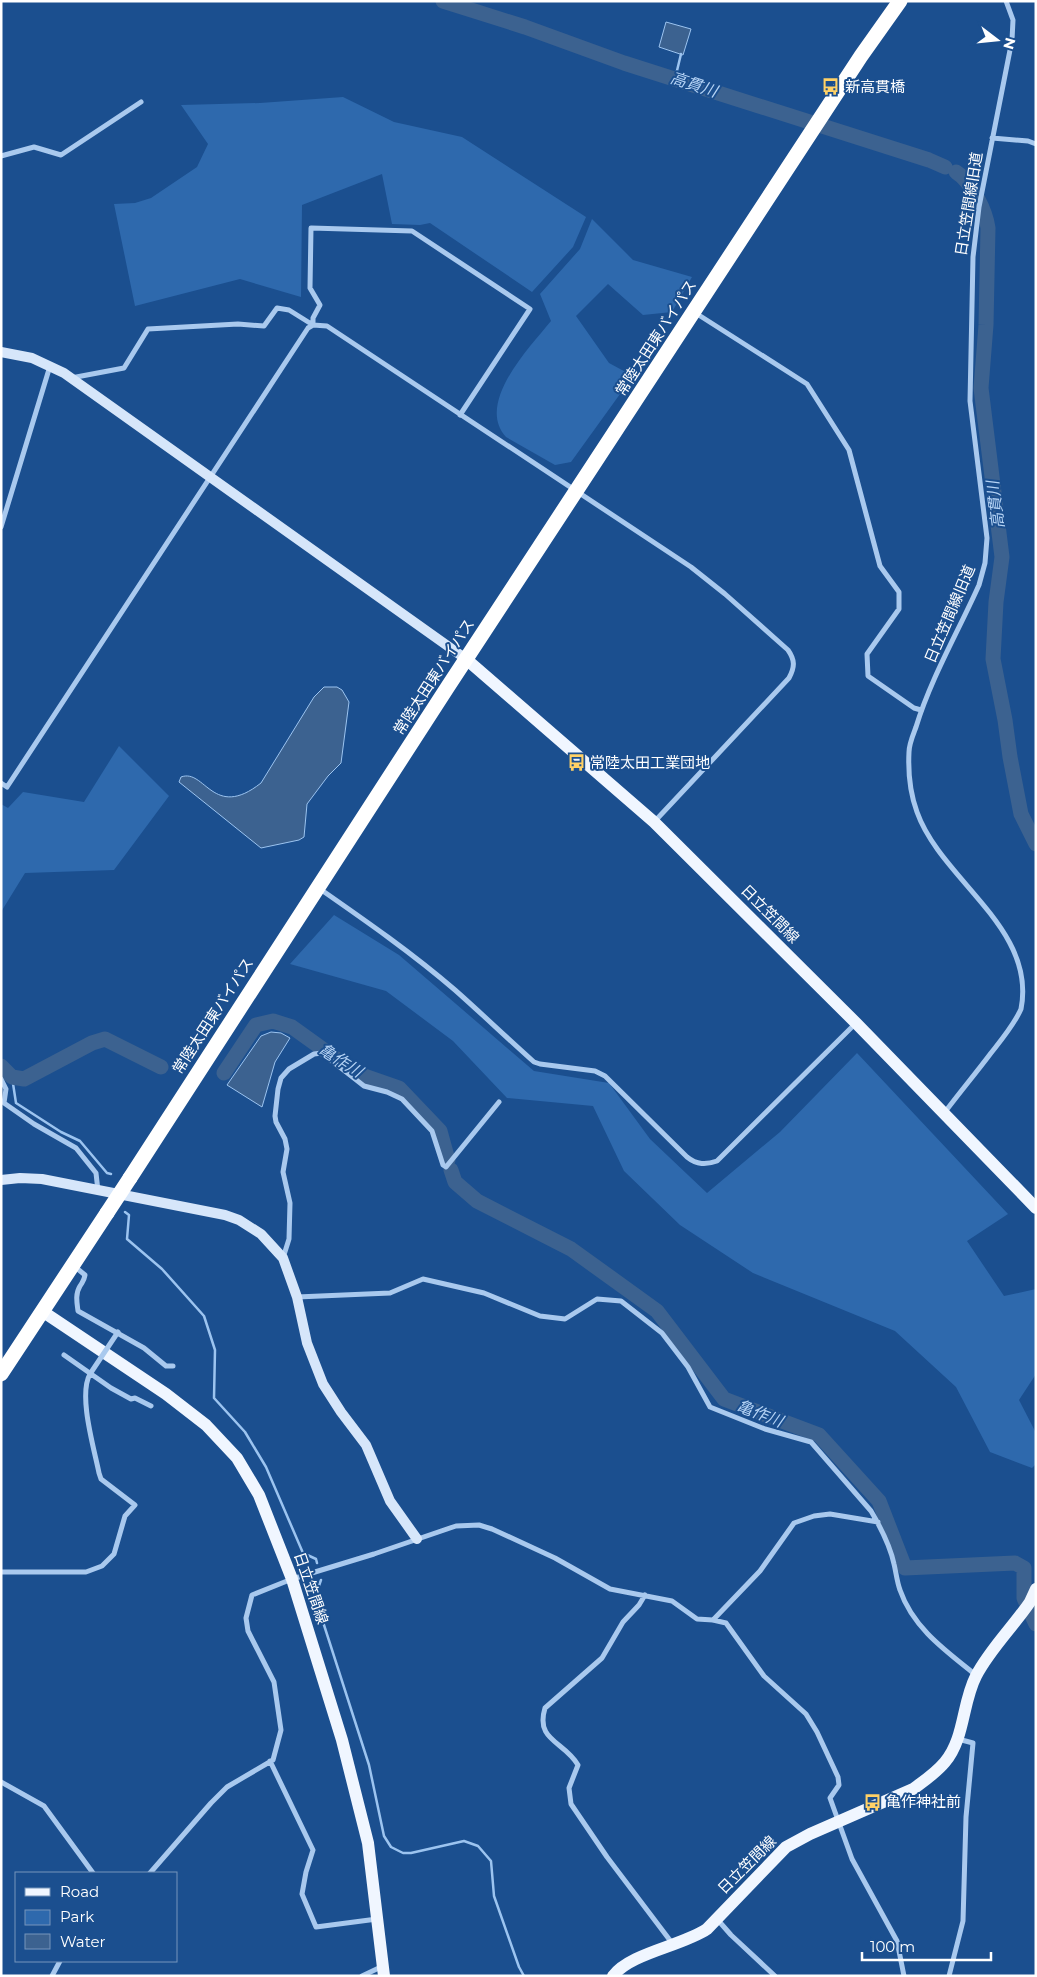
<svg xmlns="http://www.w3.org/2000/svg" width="1037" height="1977" viewBox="0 0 1037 1977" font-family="Montserrat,'Noto Sans JP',sans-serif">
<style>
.green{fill:#2e69ad}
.water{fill:#3c6290;stroke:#9cc4f0}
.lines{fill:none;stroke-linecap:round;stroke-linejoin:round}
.stream{stroke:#9cc4f0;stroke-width:2.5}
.river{stroke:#3c6290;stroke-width:15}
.street{stroke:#a9c9ee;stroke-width:5}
.secondary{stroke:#d6e6fa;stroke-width:10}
.primary{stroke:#f0f6ff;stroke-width:12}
.highway{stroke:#fff;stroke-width:15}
.street-bridge{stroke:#a9c9ee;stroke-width:5}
.highway-bridge{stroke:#fff;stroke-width:15}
.labels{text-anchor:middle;stroke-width:4;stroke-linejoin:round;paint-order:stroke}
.poi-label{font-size:15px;fill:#fff;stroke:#1b4f8f;text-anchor:start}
.street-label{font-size:15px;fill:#fff;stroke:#1b4f8f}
.water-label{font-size:16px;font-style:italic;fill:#b5d3f5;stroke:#1b4f8f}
</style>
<rect width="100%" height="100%" fill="#1b4f8f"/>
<path class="green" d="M 343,97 L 394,122 L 462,137 L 586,217 L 573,247 L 532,292 L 430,223 L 420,225 L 392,224 L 382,174 L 302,205 L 301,297 L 240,279 L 135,306 L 114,204 L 135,203 L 151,198 L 197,167 L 208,144 L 181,105 L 260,103 Z
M 592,219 L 633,260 L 692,277 L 672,312 L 643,315 L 608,284 L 576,316 L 609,363 L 633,376 L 571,462 L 555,465 L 506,437 C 475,403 530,347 551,321 L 540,294 L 580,249 Z
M 119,746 L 169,796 L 114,870 L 25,873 L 1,912 L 1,804 L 8,808 L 23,792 L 84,802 Z
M 334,915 L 399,955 L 534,1071 L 609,1083 L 650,1139 L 707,1193 L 780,1132 L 857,1053 L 1008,1214 L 967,1241 L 1004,1296 L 1036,1289 L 1036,1374 L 1019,1400 L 1036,1433 L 1036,1464 L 1032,1468 L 990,1452 L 956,1387 L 895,1331 L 753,1273 L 680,1225 L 624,1171 L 593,1106 L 507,1098 L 453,1041 L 386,991 L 290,964 Z"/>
<path class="water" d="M 666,22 L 691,29 L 683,55 L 659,47 Z
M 324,687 L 337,687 L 342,690 L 349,702 L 341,763 L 328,776 L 307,804 L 304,837 L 299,840 L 261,848 L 179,782 L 181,777 C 205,768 213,821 261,783 L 314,697 Z
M 271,1032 L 281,1033 L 290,1038 L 275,1062 L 262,1107 L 227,1085 L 261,1036 Z"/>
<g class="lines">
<path class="stream" d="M 675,79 L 681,54
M 12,1077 L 16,1103 L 61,1132 L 80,1141 L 107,1173 L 111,1174
M 125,1212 L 129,1215 L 127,1239 L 162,1269 L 204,1316 L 215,1350 L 214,1398 L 245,1432 L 266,1467 L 303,1553 L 316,1559 L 317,1563
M 321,1580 L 315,1597 L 369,1765 L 384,1836 L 391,1847 L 403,1853 L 411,1853 L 464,1841 L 478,1846 L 491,1861 L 494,1896 L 519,1967 L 524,1976"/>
<path class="river" d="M 443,1 L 525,27 L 624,63 L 929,160 L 945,167
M 956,172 C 971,181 986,211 988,228 L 986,325 L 981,388 L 1002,557 L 996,602 L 993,659 L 1005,720 L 1010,757 L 1021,814 L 1036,844
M 1,1066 L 12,1077 L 24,1079 L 92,1043 L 105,1039 L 161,1067
M 224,1073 L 256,1025 L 273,1021 L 292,1027 L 356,1073 L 399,1088 L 440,1131 L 448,1160
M 451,1170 L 455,1182 L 477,1201 L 571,1249 L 657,1311 L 724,1399 L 819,1435 L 879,1501 L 905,1568 L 1015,1563 L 1024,1568 L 1024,1598 L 1036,1624"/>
<path class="street" d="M 992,138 L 1028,141 L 1036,144
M 1,156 L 34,147 L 61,155 L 141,102
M 694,312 L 807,384 L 849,450 L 880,566 L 899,592 L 899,609 L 867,654 L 868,676 L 914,708 L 921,710
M 313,325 L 313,318 L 320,305 L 310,288 L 311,228 L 412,231 L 530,309 L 460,415
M 71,378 L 124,368 L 148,329 L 238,324 L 264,326 L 277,308 L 289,310 L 313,325 L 327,326 L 691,567 L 725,594 L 788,650 C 795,660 795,667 789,678 L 655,821
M 1,527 L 50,366
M 1,783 L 7,787 L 308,328 L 313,325
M 320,889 C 366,921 412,953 455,990 C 481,1013 507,1038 534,1062 L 540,1064 L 595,1071 L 605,1076 L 687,1157 C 697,1165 706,1165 717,1161 L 856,1023
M 1,1079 L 6,1089 L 4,1103 L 34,1124 L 76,1148 L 96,1173 L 98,1191
M 945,1112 C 960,1092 976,1073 991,1053 C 1002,1039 1014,1025 1021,1009 C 1037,928 941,880 917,812 C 910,793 908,772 909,752 C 909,744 913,735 916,727 C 931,678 958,632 979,585 L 985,563 L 987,538 L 970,401 L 973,257 L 979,207 L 1012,40 L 1013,20 L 1006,1
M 283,1258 L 289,1239 L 290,1203 L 283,1172 L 287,1149 L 285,1139 L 276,1122 L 275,1116 L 278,1089 L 281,1078 L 289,1069 L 314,1054 L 322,1053 L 364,1086 L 387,1092 L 402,1099 L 432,1131 L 443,1165 L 446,1167 L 499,1102
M 74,1266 L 85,1275 C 84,1281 83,1281 80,1286 C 75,1294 77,1303 78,1311 L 144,1348 L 166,1366 L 173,1366
M 297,1297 L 390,1293 L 423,1279 L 484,1293 L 540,1316 L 565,1319 L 597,1299 L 621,1301 L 662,1333 L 688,1367 L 710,1407 L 765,1429 L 811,1442 L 871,1511 C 881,1528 890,1545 894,1564 C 896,1572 897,1582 900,1590 C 913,1628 946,1651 976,1675
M 64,1355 L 111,1388 L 131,1399 L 135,1398 L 151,1406
M 1,1572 L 86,1572 L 102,1566 L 114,1554 L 125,1516 L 135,1505 L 101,1479 L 99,1473 C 94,1448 78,1395 90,1374
M 645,1595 L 639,1605 L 623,1622 L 602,1658 L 545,1708 C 535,1741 564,1741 578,1765 L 569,1788 L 571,1804 L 607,1857 L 672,1943
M 713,1620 L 760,1571 L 794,1523 L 814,1516 L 830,1514 L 878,1522
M 270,1761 L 313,1850 L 306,1872 L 302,1894 L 316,1927 L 377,1919
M 1,1782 L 44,1806 L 93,1873
M 150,1873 L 211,1803 L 227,1787 L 273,1760 L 281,1730 L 274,1682 L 248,1631 L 246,1618 L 252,1595 L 292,1579 L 374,1554 L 456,1526 L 479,1525 L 492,1529 L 555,1558 L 610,1589 L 672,1601 L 697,1619 L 713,1620 L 726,1623 L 764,1676 L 806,1714 L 817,1732 L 838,1777 L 839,1785 L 830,1798 L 852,1859 L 897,1941 L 904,1976
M 717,1919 L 731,1935 L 775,1976
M 52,1976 L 60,1961
M 362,1976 L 383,1966
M 949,1976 L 963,1921 L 966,1817 L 973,1743 L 958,1739"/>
<path class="secondary" d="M 1,352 L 32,358 L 64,373 L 466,659
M 1,1180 L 20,1178 L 42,1179 L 225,1215 L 239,1220 L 261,1234 L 283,1258 L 297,1297 L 307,1343 L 323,1384 L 341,1412 L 366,1445 L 390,1501 L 417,1539"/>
<path class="primary" d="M 466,659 L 654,822 L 856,1023 L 1036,1208
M 42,1311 L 166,1394 L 206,1425 L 237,1458 L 259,1495 L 292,1579 L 342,1740 L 368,1843 L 384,1976
M 613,1976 C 630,1953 682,1946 707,1929 L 786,1847 L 810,1834 L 913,1789 C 924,1781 936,1773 945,1762 C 965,1738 962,1703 976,1676 C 990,1649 1013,1627 1030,1602 L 1036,1589"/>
<path class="highway" d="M 130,1178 L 447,688 L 861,56 L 900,1
M 1,1374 L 107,1213"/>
<path class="street-bridge" d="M 90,1374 L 118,1332"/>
<path class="highway-bridge" d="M 107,1213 L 130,1178"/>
</g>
<defs>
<symbol id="bus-bare" viewBox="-9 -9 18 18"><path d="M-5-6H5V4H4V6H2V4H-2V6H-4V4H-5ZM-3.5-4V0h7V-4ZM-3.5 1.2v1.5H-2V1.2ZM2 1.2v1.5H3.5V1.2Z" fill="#ffd166" stroke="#1b4f8f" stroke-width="2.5" paint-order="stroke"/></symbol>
</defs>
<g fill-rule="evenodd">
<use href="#bus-bare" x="818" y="74" width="25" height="25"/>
<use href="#bus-bare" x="564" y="750" width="25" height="25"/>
<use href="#bus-bare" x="860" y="1790" width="25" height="25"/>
</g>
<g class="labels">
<g class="poi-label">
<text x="845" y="92">新高貫橋</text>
<text x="590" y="768">常陸太田工業団地</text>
<text x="886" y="1807">亀作神社前</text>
</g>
<g class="street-label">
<text transform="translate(969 204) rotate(-81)" y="5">日立笠間線旧道</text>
<text transform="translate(656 338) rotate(-57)" y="5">常陸太田東バイパス</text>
<text transform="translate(950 614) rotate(-67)" y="5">日立笠間線旧道</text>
<text transform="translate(434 677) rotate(-57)" y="5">常陸太田東バイパス</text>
<text transform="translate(770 914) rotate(45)" y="5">日立笠間線</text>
<text transform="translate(213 1016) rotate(-57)" y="5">常陸太田東バイパス</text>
<text transform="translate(311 1588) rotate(71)" y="5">日立笠間線</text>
<text transform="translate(747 1865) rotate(-45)" y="5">日立笠間線</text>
</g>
<g class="water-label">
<text transform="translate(694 84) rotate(18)" y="6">高貫川</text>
<text transform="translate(995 505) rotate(-97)" y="6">高貫川</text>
<text transform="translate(341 1060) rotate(32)" y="6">亀作川</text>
<text transform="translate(760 1413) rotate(21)" y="6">亀作川</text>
</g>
</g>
<rect width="1037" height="1977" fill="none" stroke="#ffffff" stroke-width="5"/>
<rect x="15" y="1872" width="162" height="90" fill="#1b4f8f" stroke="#7695bc"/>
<rect x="25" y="1888" width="25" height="8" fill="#f0f6ff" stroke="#7695bc"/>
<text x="60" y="1897" font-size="15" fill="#ffffff">Road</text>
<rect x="25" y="1910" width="25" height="15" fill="#2e69ad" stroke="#7695bc"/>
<text x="60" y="1922" font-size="15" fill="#ffffff">Park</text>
<rect x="25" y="1934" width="25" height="15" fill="#3c6290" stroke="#7695bc"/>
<text x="60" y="1947" font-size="15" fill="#ffffff">Water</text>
<g transform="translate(997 40) rotate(106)" stroke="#1b4f8f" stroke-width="4" paint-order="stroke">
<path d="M0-4L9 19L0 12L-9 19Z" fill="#ffffff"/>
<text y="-8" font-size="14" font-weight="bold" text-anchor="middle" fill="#ffffff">N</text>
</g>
<path d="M862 1952v8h129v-8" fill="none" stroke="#ffffff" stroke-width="2.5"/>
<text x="870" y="1952" font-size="15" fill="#ffffff" stroke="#1b4f8f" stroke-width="4" paint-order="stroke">100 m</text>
</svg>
